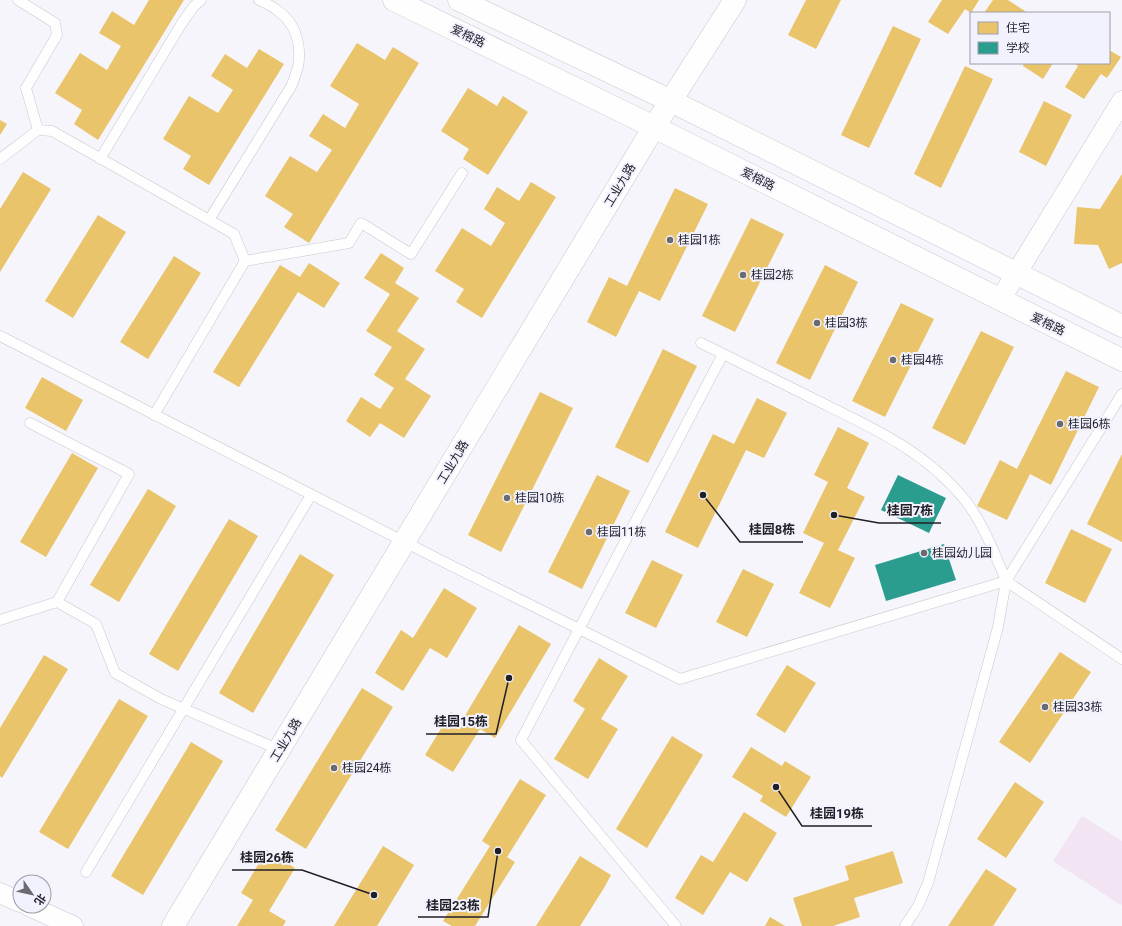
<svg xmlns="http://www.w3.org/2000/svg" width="1122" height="926" viewBox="0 0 1122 926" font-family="Roboto,'Noto Sans SC',sans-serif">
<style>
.green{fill:#f2e4f3}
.homes{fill:#e9c46a}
.schools{fill:#2a9d8f}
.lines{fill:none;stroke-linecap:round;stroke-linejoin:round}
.service-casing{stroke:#c8c7ce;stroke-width:11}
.minor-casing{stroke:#c8c7ce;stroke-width:21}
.tertiary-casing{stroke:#c8c7ce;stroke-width:23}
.service{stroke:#fefefe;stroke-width:10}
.minor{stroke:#fefefe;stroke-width:20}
.tertiary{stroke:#fefefe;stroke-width:22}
.poi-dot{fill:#6b6a71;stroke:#f2f2fe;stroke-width:1.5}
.labels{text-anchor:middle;stroke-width:4;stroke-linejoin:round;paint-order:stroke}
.street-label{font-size:12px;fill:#201f26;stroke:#f2f2fe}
.poi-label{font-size:12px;fill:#201f26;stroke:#f2f2fe;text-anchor:start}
.leader{fill:none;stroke:#201f26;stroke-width:1.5}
.callout-dot{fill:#201f26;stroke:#f2f2fe;stroke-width:1.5}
.callout-label{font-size:13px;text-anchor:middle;font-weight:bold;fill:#201f26;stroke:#f2f2fe;stroke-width:4;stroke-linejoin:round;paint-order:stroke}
</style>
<rect width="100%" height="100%" fill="#f5f5fb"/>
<path class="green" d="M 1082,816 L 1122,841 L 1122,903 L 1121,905 L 1053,861 Z"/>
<path class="homes" d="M 149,0 L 184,0 L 98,140 L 74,124 L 82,110 L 55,93 L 80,53 L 107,70 L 121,46 L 99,33 L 112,11 L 134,25 Z
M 806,0 L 841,0 L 816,49 L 788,35 Z
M 942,0 L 979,0 L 971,13 L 965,9 L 948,34 L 928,22 Z
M 993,0 L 1008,0 L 1028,13 L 984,13 Z
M 893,26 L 921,39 L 869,148 L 841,135 Z
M 357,43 L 385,60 L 393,47 L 419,63 L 309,243 L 284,227 L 293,214 L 265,196 L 290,156 L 317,172 L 332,150 L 309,136 L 323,114 L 345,128 L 359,104 L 330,86 Z
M 259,49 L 284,64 L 209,185 L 183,169 L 191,156 L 163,139 L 189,96 L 218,113 L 233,90 L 211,76 L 225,54 L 247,68 Z
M 1109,50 L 1121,57 L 1107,78 L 1101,74 L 1084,99 L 1065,87 L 1078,66 L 1074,63 L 1109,63 Z
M 1024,63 L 1053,63 L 1043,79 L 1023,66 Z
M 965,66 L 993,79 L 941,188 L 914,174 Z
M 468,88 L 497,106 L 503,96 L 528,112 L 488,175 L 463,159 L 469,149 L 441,131 Z
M 1044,101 L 1072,115 L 1046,166 L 1019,152 Z
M 0,120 L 7,124 L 0,135 Z
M 23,172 L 51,189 L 0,272 L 0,209 Z
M 1122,174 L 1122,263 L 1109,269 L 1098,245 L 1074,244 L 1077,207 L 1100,209 Z
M 531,182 L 556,197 L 482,318 L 456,302 L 464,289 L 435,271 L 462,228 L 491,246 L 505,223 L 484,209 L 497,187 L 519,201 Z
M 675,188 L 708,204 L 660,301 L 639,291 L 616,337 L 587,322 L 609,277 L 627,286 Z
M 98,215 L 126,232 L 73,318 L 45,301 Z
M 751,218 L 784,234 L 735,332 L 702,316 Z
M 381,253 L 404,268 L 395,283 L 419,298 L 397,331 L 425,349 L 405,379 L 431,396 L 404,438 L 380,423 L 370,437 L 346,421 L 361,397 L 380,409 L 394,388 L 374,375 L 392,347 L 366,331 L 390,294 L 364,278 Z
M 174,256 L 201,273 L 148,359 L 120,342 Z
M 309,263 L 340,283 L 324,308 L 298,292 L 239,387 L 213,372 L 280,265 L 300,277 Z
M 825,265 L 858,282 L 810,380 L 776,363 Z
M 901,303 L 934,319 L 885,417 L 852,401 Z
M 981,331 L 1014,347 L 965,445 L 932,428 Z
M 663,349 L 697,366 L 648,463 L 615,447 Z
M 1066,371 L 1099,387 L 1051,485 L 1030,474 L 1007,520 L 977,506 L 1000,460 L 1017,469 Z
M 42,377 L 83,400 L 66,431 L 25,408 Z
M 540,392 L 573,408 L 501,552 L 468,535 Z
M 757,398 L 787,413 L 764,458 L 746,450 L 698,548 L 665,532 L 713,434 L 734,444 Z
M 838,427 L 869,443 L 847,488 L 865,497 L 838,550 L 855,558 L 830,608 L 799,593 L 824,543 L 803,533 L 828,482 L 814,475 Z
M 72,453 L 98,468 L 46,557 L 20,542 Z
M 1122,454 L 1122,542 L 1087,524 Z
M 597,475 L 630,491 L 582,589 L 548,572 Z
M 148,489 L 176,506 L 119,602 L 90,585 Z
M 229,519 L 258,536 L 178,671 L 149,654 Z
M 1071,529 L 1112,549 L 1085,603 L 1045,583 Z
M 300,554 L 334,575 L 253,713 L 219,693 Z
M 652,560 L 683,575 L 656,628 L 625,613 Z
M 743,569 L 774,584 L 747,637 L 716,622 Z
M 444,588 L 477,608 L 447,658 L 430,648 L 403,691 L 375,673 L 401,630 L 413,638 Z
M 519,625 L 551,644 L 495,738 L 480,729 L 453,772 L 425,755 L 451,712 L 463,719 Z
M 1060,652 L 1091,672 L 1030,763 L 999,742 Z
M 44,655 L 68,669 L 2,778 L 0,776 L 0,728 Z
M 599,658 L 628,676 L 601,719 L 618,729 L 588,779 L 554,759 L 585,709 L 573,701 Z
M 787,665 L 816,683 L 785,733 L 756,715 Z
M 362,688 L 393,707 L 306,849 L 275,830 Z
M 119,699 L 148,716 L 68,849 L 39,832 Z
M 672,736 L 703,755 L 647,848 L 616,829 Z
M 191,742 L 223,761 L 143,895 L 111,876 Z
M 751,747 L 782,766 L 785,761 L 811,777 L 786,817 L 760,801 L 763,796 L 732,777 Z
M 520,779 L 546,795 L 507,857 L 515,862 L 475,926 L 452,926 L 443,921 L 490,846 L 482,841 Z
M 1015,782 L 1044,802 L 1006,858 L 977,839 Z
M 744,812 L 777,833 L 747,882 L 730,872 L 703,915 L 675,898 L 701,855 L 713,862 Z
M 383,846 L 414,865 L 377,926 L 334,926 Z
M 267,850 L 295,868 L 269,911 L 286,921 L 283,926 L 237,926 L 253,900 L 241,893 Z
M 893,851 L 903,883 L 854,898 L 860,917 L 833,926 L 802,926 L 793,898 L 849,880 L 845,866 Z
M 580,856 L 611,875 L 604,888 L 580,926 L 536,926 Z
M 986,869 L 1017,889 L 993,926 L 948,926 Z
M 770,917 L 785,926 L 765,926 Z"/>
<path class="schools" d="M 898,475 L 946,498 L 929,533 L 881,510 Z
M 944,544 L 956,580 L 886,601 L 875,565 Z"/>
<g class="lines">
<defs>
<path id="service" d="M 18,0 L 55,23 L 57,35 L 26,88 L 38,130
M 0,159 L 38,130 L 52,131 L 234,234 L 245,261
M 100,159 L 182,23 L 194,6 L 201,0
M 209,220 L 292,85 C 294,79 296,73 298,67 C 302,46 296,23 278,11 C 273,6 265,3 259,0
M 0,336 L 448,564 L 680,679 L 1006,581
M 701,343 C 740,362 779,382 818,401 C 873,428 925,451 965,500 C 983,523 995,554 1006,581 L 1122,659
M 154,415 L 245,261 L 349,243 L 361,223 L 411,254 L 462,173
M 57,602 L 96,624 L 115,673 L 161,699 L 280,750
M 0,620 L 57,602 L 129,474 L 30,423
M 86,872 L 311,495
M 676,926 L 521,740 L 723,354
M 905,926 L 918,906 L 928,883 L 998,627 L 1006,581 L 1122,394"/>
<path id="minor" d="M 1000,300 L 1122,101
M 0,893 L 20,902
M 29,906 L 73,926"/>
<path id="tertiary" d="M 394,0 L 654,127 L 1122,360
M 459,0 L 671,101 L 1122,326
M 173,926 L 654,127 L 735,0"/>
</defs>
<use href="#service" class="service-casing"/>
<use href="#minor" class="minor-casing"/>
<use href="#tertiary" class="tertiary-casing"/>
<use href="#service" class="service"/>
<use href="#minor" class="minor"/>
<use href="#tertiary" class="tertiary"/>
</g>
<g class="poi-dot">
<circle cx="670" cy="240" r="4"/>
<circle cx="743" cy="275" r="4"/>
<circle cx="817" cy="323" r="4"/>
<circle cx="893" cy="360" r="4"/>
<circle cx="1060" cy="424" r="4"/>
<circle cx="507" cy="498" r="4"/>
<circle cx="589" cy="532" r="4"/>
<circle cx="924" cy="553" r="4"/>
<circle cx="1045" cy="707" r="4"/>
<circle cx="334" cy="768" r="4"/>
</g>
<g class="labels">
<g class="street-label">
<text transform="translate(468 36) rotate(26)" y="4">爱榕路</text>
<text transform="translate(758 179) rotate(27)" y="4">爱榕路</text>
<text transform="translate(620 185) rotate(-59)" y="4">工业九路</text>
<text transform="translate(1048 324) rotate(26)" y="4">爱榕路</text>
<text transform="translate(453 462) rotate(-59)" y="4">工业九路</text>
<text transform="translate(286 740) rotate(-59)" y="4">工业九路</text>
</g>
<g class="poi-label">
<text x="678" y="244">桂园1栋</text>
<text x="751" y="279">桂园2栋</text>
<text x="825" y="327">桂园3栋</text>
<text x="901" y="364">桂园4栋</text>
<text x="1068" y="428">桂园6栋</text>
<text x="515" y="502">桂园10栋</text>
<text x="597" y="536">桂园11栋</text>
<text x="932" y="557">桂园幼儿园</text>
<text x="1053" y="711">桂园33栋</text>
<text x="342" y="772">桂园24栋</text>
</g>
</g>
<path class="leader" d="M834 515L879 523H941M703 495L740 542H803M509 678L496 734H426M776 787L802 826H872M374 895L302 870H232M498 851L488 917H418"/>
<g class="callout-dot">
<circle cx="834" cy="515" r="4"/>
<circle cx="703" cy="495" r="4"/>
<circle cx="509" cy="678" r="4"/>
<circle cx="776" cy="787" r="4"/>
<circle cx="374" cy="895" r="4"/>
<circle cx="498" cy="851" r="4"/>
</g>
<g class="callout-label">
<text x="910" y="515">桂园7栋</text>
<text x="772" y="534">桂园8栋</text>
<text x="461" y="726">桂园15栋</text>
<text x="837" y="818">桂园19栋</text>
<text x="267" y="862">桂园26栋</text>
<text x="453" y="910">桂园23栋</text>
</g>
<rect x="970" y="12" width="140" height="52" fill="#f2f2fe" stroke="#9e9ea8"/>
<rect x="978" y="22" width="20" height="12" fill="#e9c46a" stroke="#9e9ea8"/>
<text x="1006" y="32" font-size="12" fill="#201f26">住宅</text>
<rect x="978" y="42" width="20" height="12" fill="#2a9d8f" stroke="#9e9ea8"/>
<text x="1006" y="52" font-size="12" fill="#201f26">学校</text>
<g transform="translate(32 894) rotate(124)"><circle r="19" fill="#f2f2fe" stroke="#9e9ea8"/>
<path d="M0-3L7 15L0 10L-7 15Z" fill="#6b6a71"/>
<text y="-6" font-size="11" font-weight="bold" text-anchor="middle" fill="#201f26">北</text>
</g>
</svg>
